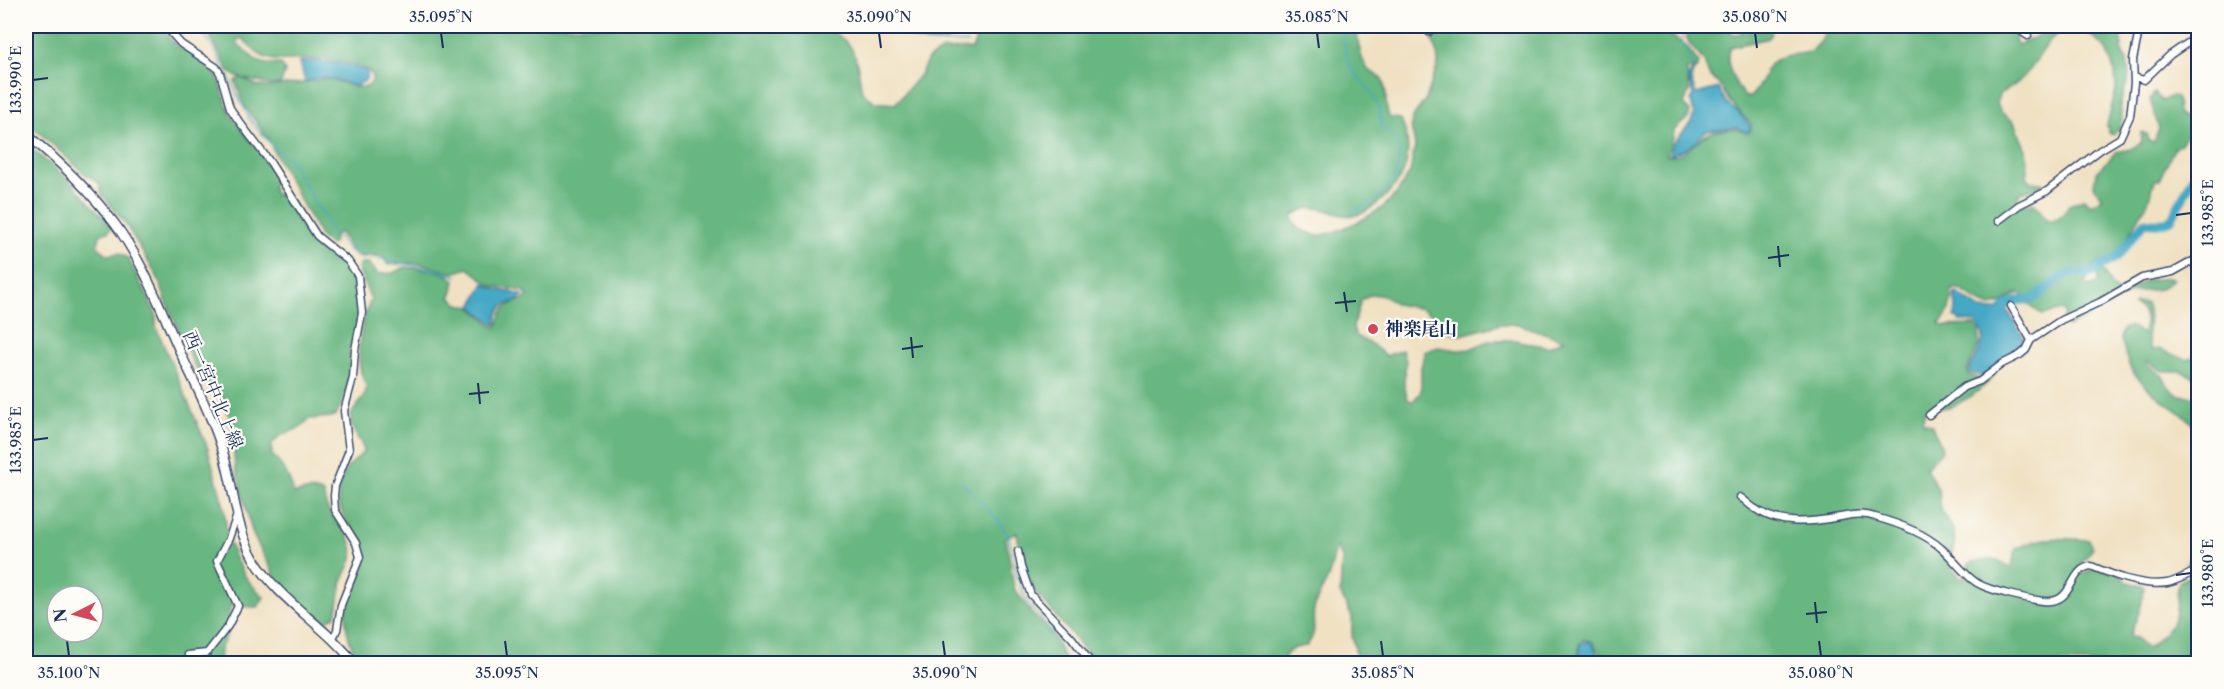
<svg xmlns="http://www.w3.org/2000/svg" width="2224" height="689" viewBox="0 0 2224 689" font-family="'Libre Caslon Text','Noto Serif JP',serif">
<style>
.forest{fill:#68b680;stroke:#42726f;stroke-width:1.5;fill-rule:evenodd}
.water{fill:#44a8c4;stroke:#306c91;stroke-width:1.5}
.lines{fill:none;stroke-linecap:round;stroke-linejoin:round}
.stream{stroke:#44a8c4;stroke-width:1.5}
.river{stroke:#44a8c4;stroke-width:9}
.street-casing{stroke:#3b4a6d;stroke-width:9}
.secondary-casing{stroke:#3b4a6d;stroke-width:11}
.street{stroke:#fff;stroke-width:6}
.secondary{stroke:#fff;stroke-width:8}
.ticks{fill:none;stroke:#1b2f5e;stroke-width:2}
.poi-dot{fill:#d1495b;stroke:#fdfcf7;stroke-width:2}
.labels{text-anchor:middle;stroke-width:4.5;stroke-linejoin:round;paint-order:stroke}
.poi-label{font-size:18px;font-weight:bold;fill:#1b2f5e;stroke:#fdfcf7;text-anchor:start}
.street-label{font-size:18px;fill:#1b2f5e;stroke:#fdfcf7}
.neatline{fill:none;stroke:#1b2f5e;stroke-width:2}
.ticks-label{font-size:15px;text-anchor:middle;fill:#1b2f5e}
</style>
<rect width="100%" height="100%" fill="#fdfcf7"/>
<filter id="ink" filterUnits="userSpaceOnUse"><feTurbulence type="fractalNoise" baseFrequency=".0167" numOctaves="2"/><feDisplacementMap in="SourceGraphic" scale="12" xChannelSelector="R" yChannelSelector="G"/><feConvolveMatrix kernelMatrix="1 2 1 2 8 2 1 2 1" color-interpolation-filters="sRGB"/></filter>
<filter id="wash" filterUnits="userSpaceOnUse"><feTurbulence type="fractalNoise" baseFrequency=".008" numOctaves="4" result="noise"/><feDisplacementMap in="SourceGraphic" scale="24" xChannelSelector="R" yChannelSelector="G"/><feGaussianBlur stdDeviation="1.35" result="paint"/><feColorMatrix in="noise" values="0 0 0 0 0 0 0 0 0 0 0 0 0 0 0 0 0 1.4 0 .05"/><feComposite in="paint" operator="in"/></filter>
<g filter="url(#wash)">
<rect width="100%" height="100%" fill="#f0e1c3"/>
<path class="forest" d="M 28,26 L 161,26 C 177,55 199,52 215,74 C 223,85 224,101 230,113 C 237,127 249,138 259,150 C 265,158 270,168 276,178 L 272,187 L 276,195 L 285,194 L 293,203 L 316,244 L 344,263 L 352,271 L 357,287 L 359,308 L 356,331 L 349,349 L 351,367 L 348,388 L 337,414 L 332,417 L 309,419 L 301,427 L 280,436 L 272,444 L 272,455 C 284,467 290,478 294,494 C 304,490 314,488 324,494 C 325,519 349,528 352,547 C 355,562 345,570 342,583 C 339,593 339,605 336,615 L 323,623 L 278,582 L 253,535 L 235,466 L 232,429 L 225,399 L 212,391 L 194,365 L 170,311 L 157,276 L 125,223 L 102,195 L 99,183 L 86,175 L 33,127 L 31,80 L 26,47 Z
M 198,26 L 827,26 C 833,34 843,37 849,45 C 858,56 859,76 862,91 L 875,102 L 895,104 L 920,75 L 928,59 L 943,50 L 972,49 L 976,40 L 940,26 L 1356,26 C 1358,38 1359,57 1367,68 C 1371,73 1379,75 1382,80 C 1389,92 1383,106 1390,118 L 1400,119 C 1408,133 1410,152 1405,168 C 1400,184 1373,212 1356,215 C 1329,219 1321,196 1292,216 L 1297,228 L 1317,236 L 1332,233 L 1360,221 L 1382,208 L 1397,193 L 1410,172 L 1415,146 L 1411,126 L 1412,118 L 1426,99 L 1438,64 L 1437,51 L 1432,40 L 1432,26 L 1665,26 L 1668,33 L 1687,47 L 1699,63 L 1695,71 L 1690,68 L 1687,71 L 1689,91 L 1684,105 L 1690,112 L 1688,118 L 1674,130 C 1674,139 1669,147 1667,156 C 1683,159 1695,141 1708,134 C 1712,131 1731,129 1736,129 C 1742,130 1742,133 1749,133 L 1752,125 L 1730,102 L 1721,87 L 1708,73 L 1704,61 L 1690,45 L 1685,33 L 1685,26 L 1730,26 L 1731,33 L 1735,34 L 1767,29 L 1772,33 L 1769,38 L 1730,47 C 1723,62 1735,84 1744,96 L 1750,97 C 1763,86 1764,65 1778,58 C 1787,54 1801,54 1811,52 L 1822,40 L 1827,26 L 2018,26 L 2015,41 L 2018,45 L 2044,33 L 2049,26 L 2071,26 C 2064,30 2052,36 2048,43 C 2036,61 2022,86 2000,93 L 1996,103 L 2002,113 L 2014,122 L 2026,150 L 2028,162 L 2026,177 L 2031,182 L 2042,183 L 2042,187 L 2020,193 L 2017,200 L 2022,205 L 2033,203 L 2038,207 L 2047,221 C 2058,219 2064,216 2069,205 L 2085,198 L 2089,204 L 2094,204 L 2101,198 L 2094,185 L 2096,172 L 2116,152 L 2131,149 L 2142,142 L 2141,132 L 2147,134 L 2147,140 L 2153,142 L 2159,129 L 2150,99 L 2154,93 L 2162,101 L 2172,96 L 2176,97 L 2178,103 L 2177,109 L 2180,115 L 2189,120 L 2186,136 L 2181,144 L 2175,147 L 2159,180 L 2155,180 L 2148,202 L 2120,251 L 2109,259 L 2091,266 L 2086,284 L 2087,287 L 2094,285 L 2098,281 L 2097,274 L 2100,269 C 2111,277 2105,286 2121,293 L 2148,280 L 2169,278 L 2173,279 L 2161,289 L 2132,292 L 2068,327 L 2063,322 L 2065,313 L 2063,310 L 2042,315 L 2028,304 L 2020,293 C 2011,295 2007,301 1999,304 C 1981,311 1972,294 1957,288 L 1951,291 C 1952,306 1949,313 1940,324 L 1942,326 L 1974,325 L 1979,330 L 1979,345 L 1967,370 L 1969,375 L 1979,379 L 1995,371 C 1992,385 1956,408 1942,408 C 1939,408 1936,406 1933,405 L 1925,411 L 1922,421 L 1932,425 C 1934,435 1941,441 1942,451 L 1926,467 C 1929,477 1936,482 1939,492 C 1941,498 1939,505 1942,511 C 1943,515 1948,519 1950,523 C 1956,534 1957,550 1947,558 L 1948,564 L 1960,577 L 1966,577 L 1969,563 C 1986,559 1994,555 2008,567 L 2012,566 L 2016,549 C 2047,534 2057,539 2089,540 L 2093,547 C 2088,557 2080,562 2077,573 L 2081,574 L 2101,566 L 2110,566 L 2128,582 L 2144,587 C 2143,599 2140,612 2135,623 C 2132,629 2130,631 2130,637 L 2137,638 L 2146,648 C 2153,645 2156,640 2161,636 C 2183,616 2173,607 2179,582 L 2193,574 L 2192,569 L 2188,570 L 2187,565 L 2198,531 L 2198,663 L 1615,664 L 1596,649 L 1593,642 L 1584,639 L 1579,644 L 1579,659 L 1576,663 L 1358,663 L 1352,636 L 1352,617 L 1340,593 L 1342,558 L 1337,547 C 1333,557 1332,565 1329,575 C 1325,587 1316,597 1314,610 C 1311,628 1319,627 1307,646 C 1294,647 1286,650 1282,663 L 1184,663 L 1168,657 L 1167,663 L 1096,663 L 1033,589 L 1022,562 L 1017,533 L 1006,537 L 1014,588 L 1032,614 L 1048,629 L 1056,641 L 1066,663 L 360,663 C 346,640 340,615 353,589 C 358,579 365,567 364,554 C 363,546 356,537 352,530 C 340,513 334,499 342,479 C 344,475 345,470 348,467 C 354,461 359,457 364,451 C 362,442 356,437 353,429 C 346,415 355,410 362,399 C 365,396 366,390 367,386 C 352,364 361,322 371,299 L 358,269 L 361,263 L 369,263 L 378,274 L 393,273 L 405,267 L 434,270 L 448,275 L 455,280 L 453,292 L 450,297 L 459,304 L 471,307 L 493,326 L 497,327 C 502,307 505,305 525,299 L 527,295 L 523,291 L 492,286 L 468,268 L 454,273 L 420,264 L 408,263 L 388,265 L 382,256 C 372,254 371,257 363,257 C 351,257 347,241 340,233 L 334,234 L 334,241 L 331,245 L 321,238 L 275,154 L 269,140 L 245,107 L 235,81 L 242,78 L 258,86 L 270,87 L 329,79 L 355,87 L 367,87 L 372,82 L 372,74 C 359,62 328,58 310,59 C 296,59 277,63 264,57 C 256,54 249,45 243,39 L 237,39 L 237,43 C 252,57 258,67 281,64 L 285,71 L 281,84 L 270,85 L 235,76 L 229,71 L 210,36 ZM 1371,294 L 1385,296 L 1396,304 L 1423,309 L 1435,319 L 1446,331 L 1461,335 L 1502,324 L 1518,324 L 1564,340 L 1548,347 L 1515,340 L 1491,340 L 1470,349 L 1458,350 L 1438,347 L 1425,351 L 1421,367 L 1421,392 L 1412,402 L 1407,398 L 1404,382 L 1406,361 L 1402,350 L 1386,356 L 1373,345 L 1356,336 L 1353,327 L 1361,300 Z
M 2080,26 L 2086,26 L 2092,31 L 2096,31 L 2096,26 L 2117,26 L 2119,27 L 2123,54 L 2127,60 L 2129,77 L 2120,104 L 2122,118 L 2120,127 L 2113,135 L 2109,133 L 2107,125 L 2116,89 L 2115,72 L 2105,48 Z
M 26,144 L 70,181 L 112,227 L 108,232 L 101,233 L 97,246 L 108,255 L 119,253 L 128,258 L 156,314 L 156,327 L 207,446 L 224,507 L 227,535 L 235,558 L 248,581 L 264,597 L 258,607 L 230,606 L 228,633 L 220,649 L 219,663 L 26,663 ZM 57,596 L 93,596 L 93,632 L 57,632 Z
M 2135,303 L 2146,303 C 2153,317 2143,335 2152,350 L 2159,349 L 2187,360 L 2193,357 L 2196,352 L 2198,352 L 2198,379 L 2181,371 L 2163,371 L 2148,362 L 2146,364 L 2162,375 L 2169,387 L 2178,395 L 2198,397 L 2198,433 C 2190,416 2171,407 2157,396 C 2152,393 2134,374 2131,369 C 2126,361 2125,347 2120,338 L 2123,329 L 2132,327 L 2142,334 C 2147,322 2147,310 2134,305 Z"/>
<path class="water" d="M 891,26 L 930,26 L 944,33 L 948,42 C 926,46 908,38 891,26 Z
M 314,61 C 331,62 352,63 367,72 L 368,75 L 365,81 L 356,86 C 337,81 324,73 305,82 L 300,62 Z
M 1694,66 L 1691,80 L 1696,94 L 1718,88 L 1728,105 L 1738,112 L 1751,127 L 1747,132 L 1736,127 L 1706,131 L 1691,146 L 1670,156 L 1672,145 L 1691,122 L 1694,114 L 1691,101 L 1693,95 L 1688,78 Z
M 484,283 L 492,288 L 523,295 C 515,308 499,296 496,324 L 494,324 L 472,306 Z
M 1957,293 L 1980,309 L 1998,310 L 2000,307 L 2007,303 L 2007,309 L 2024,338 L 2020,349 L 1999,362 L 1983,376 L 1970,373 L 1969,370 C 1976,354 1993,336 1974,322 L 1960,321 L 1955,317 L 1956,307 L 1954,294 Z
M 1585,641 L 1592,643 L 1597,653 L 1613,663 L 1578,663 L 1580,660 L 1580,645 Z"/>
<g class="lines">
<path class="stream" d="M 194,26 L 205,36 L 215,50 L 250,120 L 276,150 L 290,160 L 331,229 L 350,251 L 372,257 L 441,271 L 457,276
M 1342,26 C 1344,39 1344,53 1350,66 C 1354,76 1364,82 1370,91 C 1374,97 1378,105 1380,112 C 1381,117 1380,125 1383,130 C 1385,132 1389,132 1391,134 C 1416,164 1381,204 1352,211
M 1682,26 C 1679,38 1686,54 1694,65 L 1692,70
M 948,42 L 967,43
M 963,483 L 999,521 L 1009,537 L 1017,577 L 1027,602 L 1057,637"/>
<path class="river" d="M 2005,306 L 2016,301 L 2033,299 L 2065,275 L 2071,273 L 2090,273 L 2117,257 L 2145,222 C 2155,223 2164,226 2172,218 L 2198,168"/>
</g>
</g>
<g filter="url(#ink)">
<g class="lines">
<defs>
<path id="street" d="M 165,26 L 181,44 L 216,67 L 220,73 L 230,108 L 238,120 L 270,162 L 317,236 L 348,261 L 358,276 L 362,313 L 355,350 L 353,378 L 344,411 L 349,450 L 335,486 L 334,496 L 335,510 L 356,543 L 360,557 L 341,605 L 337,630 L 333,638
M 2022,26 L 2022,32 L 2028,36
M 1429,32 L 1429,26
M 2134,77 L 2144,80 L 2170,55 L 2198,36
M 1998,221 L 2019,205 L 2047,191 L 2100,150 L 2120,138 L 2130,116 L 2134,83 L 2133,60 L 2140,26
M 2011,306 L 2031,340
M 1929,415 L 1964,387 L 1980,381 L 2002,364 L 2020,355 L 2026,350 L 2031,340 L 2061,320 L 2100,302 L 2142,278 L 2173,272 L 2198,258
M 1740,497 C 1745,500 1749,505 1754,508 C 1778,525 1807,523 1834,518 C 1848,516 1861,512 1875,517 C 1897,523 1923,532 1941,548 C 1953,558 1963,574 1977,583 C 1990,591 2028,599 2043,601 C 2075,605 2068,569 2091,566 C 2113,575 2142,587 2167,583 C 2178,581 2187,574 2198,571
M 1018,551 L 1021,567 L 1031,595 L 1072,638 L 1092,664
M 188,655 L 207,653 L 228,626 L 238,606 L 217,561 L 229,538 L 237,515"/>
<path id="secondary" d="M 26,134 C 58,160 90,191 115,224 C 144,263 161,310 181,354 C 195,384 211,414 221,446 C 234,483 234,525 254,559 C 280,602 325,625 355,664"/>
</defs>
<use href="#street" class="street-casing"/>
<use href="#secondary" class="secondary-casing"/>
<use href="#street" class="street"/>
<use href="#secondary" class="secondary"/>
</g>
</g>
<path class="ticks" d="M 441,33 L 443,48M 879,33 L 881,48M 1317,33 L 1319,48M 1755,33 L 1757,48M 33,80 L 48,78M 2176,215 L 2191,213M 1778,246 L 1780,267M 1768,258 L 1789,255M 1344,292 L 1347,312M 1335,303 L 1356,301M 911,337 L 913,358M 902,349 L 923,346M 478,383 L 480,404M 469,394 L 489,392M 33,440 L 48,438M 2176,575 L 2191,573M 1815,602 L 1817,623M 1806,614 L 1827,612M 67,641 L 69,656M 505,641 L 507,656M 943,641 L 945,656M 1381,641 L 1383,656M 1819,641 L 1821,656"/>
<circle class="poi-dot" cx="1373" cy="329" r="6"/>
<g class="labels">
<g class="poi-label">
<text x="1385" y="335">神楽尾山</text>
</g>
<g class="street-label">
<text transform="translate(213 390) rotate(67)" y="6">西一宮中北上線</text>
</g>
</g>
<rect width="2224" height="689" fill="none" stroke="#fdfcf7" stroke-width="66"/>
<g transform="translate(75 614) rotate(264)"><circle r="28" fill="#fdfcf7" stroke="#a3aaba" stroke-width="1.5"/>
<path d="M0-4.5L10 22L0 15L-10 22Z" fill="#d1495b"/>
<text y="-9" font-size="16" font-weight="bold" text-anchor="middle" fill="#1b2f5e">N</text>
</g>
<rect x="33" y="33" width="2158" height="623" class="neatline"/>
<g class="ticks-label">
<text x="441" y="22">35.095°N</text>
<text x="879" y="22">35.090°N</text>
<text x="1317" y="22">35.085°N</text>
<text x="1755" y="22">35.080°N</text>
<text transform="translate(16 80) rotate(-90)" y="5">133.990°E</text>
<text transform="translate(2208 213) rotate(-90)" y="5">133.985°E</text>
<text transform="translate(16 440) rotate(-90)" y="5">133.985°E</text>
<text transform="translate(2208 573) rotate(-90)" y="5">133.980°E</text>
<text x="69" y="678">35.100°N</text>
<text x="507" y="678">35.095°N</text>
<text x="945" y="678">35.090°N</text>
<text x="1383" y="678">35.085°N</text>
<text x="1821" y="678">35.080°N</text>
</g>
</svg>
